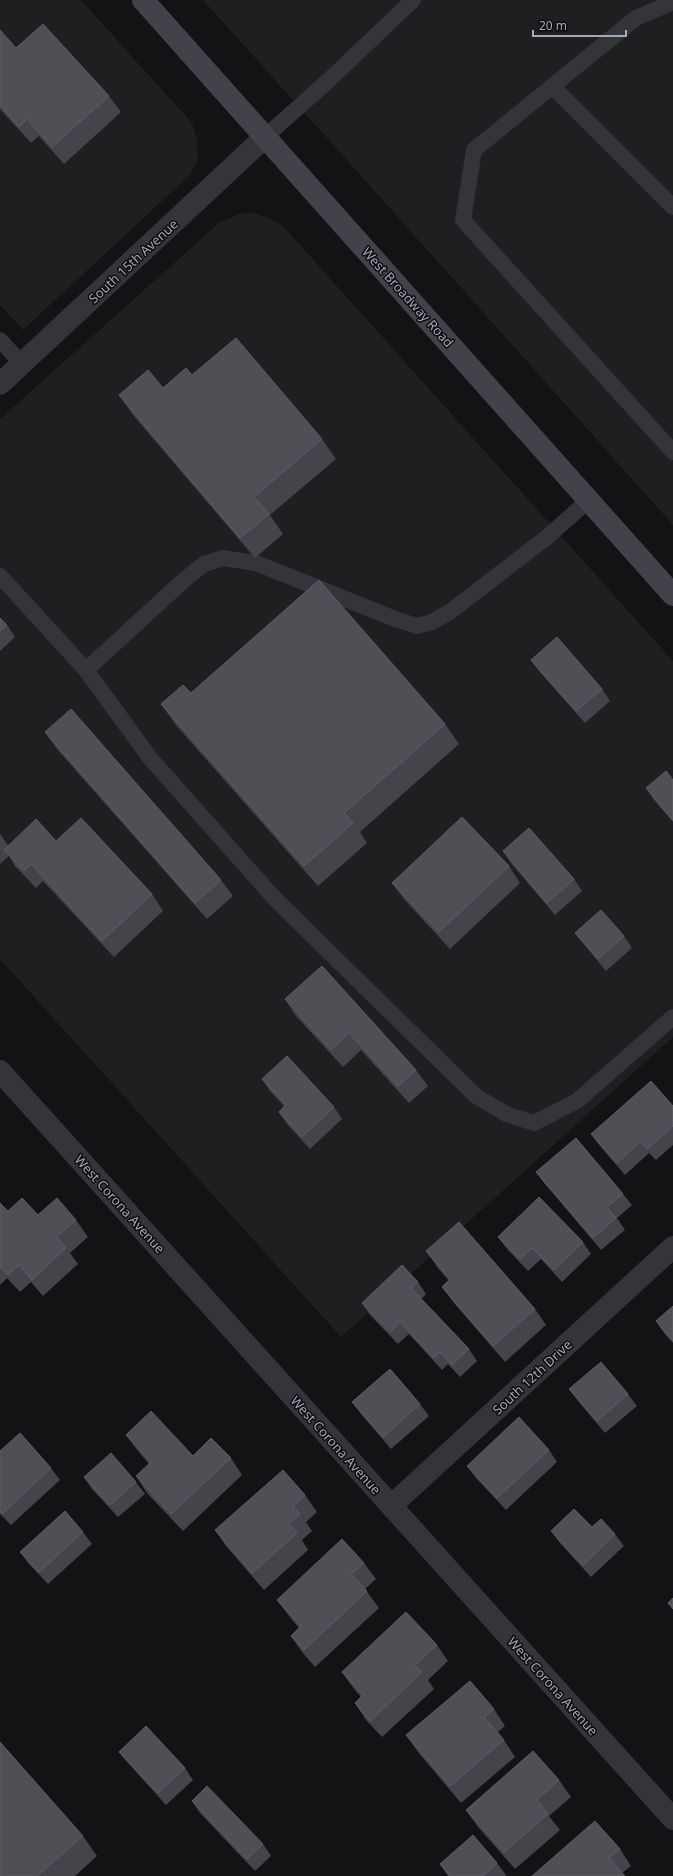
<svg xmlns="http://www.w3.org/2000/svg" width="673" height="1876" viewBox="0 0 673 1876" font-family="'Noto Sans',sans-serif">
<style>
.built{fill:#1f1f22}
.lines{fill:none;stroke-linecap:round;stroke-linejoin:round}
.service{stroke:#34353a;stroke-width:16}
.minor{stroke:#34353a;stroke-width:22}
.tertiary{stroke:#34353a;stroke-width:22}
.secondary{stroke:#42434a;stroke-width:22}
.wall{fill:#44454a}
.building{fill:#4f5056;stroke:#5c5e65}
.labels{text-anchor:middle;stroke-width:3;stroke-linejoin:round;paint-order:stroke}
.street-label{font-size:13px;fill:#a4a9b6;stroke:#0e0e10}
</style>
<rect width="100%" height="100%" fill="#131315"/>
<path class="built" d="M 0,0 L 81,0 L 192,123 L 197,140 L 198,159 L 190,175 L 23,330 L 0,305 Z
M 203,0 L 673,0 L 673,525 L 354,168 Z
M 254,213 L 271,219 L 283,226 L 673,661 L 673,1037 L 341,1337 L 0,959 L 0,419 L 219,223 L 239,214 Z"/>
<g class="lines">
<path class="service" d="M 673,2 L 636,18 L 474,150 L 463,220 L 673,452
M 552,86 L 673,207
M 265,137 L 329,80 L 413,0
M 0,340 L 22,364
M 0,576 L 86,670 L 184,580 L 204,564 L 223,558 L 256,563 L 395,619 L 417,626 L 432,622 L 451,611 L 546,538 L 589,500
M 86,670 L 150,758 L 276,900 L 476,1096 L 506,1114 L 534,1123 L 577,1101 L 673,1017"/>
<path class="minor" d="M 0,1071 L 673,1819
M 391,1506 L 673,1247"/>
<path class="tertiary" d="M 0,384 L 265,137"/>
<path class="secondary" d="M 143,0 L 673,595"/>
</g>
<path class="wall" d="M 0,30 L 16,48 L 109,96 L 121,112 L 64,164 L 39,136 L 31,143 L 0,109 Z
M 192,375 L 322,439 L 336,459 L 270,515 L 283,534 L 255,558 L 133,415 L 119,395 L 163,388 Z
M 0,618 L 7,625 L 15,637 L 0,651 Z
M 531,660 L 602,689 L 610,701 L 585,723 L 539,671 Z
M 191,693 L 445,724 L 459,744 L 360,832 L 367,843 L 318,886 L 175,724 L 161,704 Z
M 45,732 L 221,880 L 233,896 L 207,919 L 57,749 Z
M 673,780 L 673,822 L 654,800 L 646,788 Z
M 0,834 L 8,845 L 56,841 L 152,894 L 163,911 L 114,957 L 43,881 L 36,888 L 15,866 L 9,856 L 0,864 Z
M 503,851 L 574,879 L 582,891 L 555,915 L 511,863 Z
M 509,866 L 520,883 L 450,949 L 404,899 L 392,883 Z
M 575,933 L 624,936 L 632,948 L 606,971 L 584,944 Z
M 322,966 L 416,1070 L 428,1086 L 409,1103 L 361,1050 L 343,1067 L 296,1016 L 285,999 Z
M 262,1079 L 334,1107 L 342,1119 L 310,1149 L 287,1124 L 279,1112 L 284,1106 L 270,1091 Z
M 673,1106 L 673,1145 L 656,1160 L 649,1153 L 625,1175 L 600,1146 L 591,1134 Z
M 536,1172 L 623,1194 L 632,1205 L 617,1218 L 625,1230 L 601,1250 L 545,1184 Z
M 0,1203 L 8,1211 L 76,1220 L 88,1237 L 70,1253 L 78,1264 L 43,1296 L 31,1282 L 20,1292 L 7,1278 L 0,1285 Z
M 498,1237 L 583,1242 L 591,1254 L 562,1282 L 541,1259 L 528,1271 L 507,1249 Z
M 426,1251 L 535,1309 L 546,1325 L 505,1362 L 454,1303 L 442,1287 L 449,1281 L 438,1268 Z
M 418,1282 L 426,1294 L 421,1299 L 469,1349 L 477,1361 L 460,1377 L 448,1364 L 442,1370 L 409,1334 L 398,1344 L 370,1315 L 362,1303 Z
M 673,1306 L 673,1343 L 664,1333 L 656,1321 Z
M 569,1389 L 628,1394 L 637,1406 L 605,1433 L 578,1401 Z
M 352,1402 L 420,1404 L 429,1416 L 391,1449 L 361,1414 Z
M 126,1435 L 193,1456 L 231,1458 L 242,1475 L 183,1531 L 147,1493 L 136,1476 L 149,1464 L 138,1451 Z
M 549,1450 L 557,1462 L 506,1510 L 476,1478 L 467,1466 Z
M 0,1451 L 51,1468 L 60,1480 L 11,1525 L 0,1514 Z
M 84,1477 L 136,1482 L 145,1494 L 118,1517 L 92,1489 Z
M 305,1495 L 317,1512 L 306,1522 L 312,1531 L 302,1540 L 308,1550 L 264,1590 L 226,1546 L 215,1530 Z
M 592,1527 L 615,1534 L 624,1546 L 591,1577 L 560,1543 L 551,1531 Z
M 83,1532 L 92,1544 L 48,1584 L 29,1564 L 20,1552 Z
M 364,1563 L 376,1579 L 365,1589 L 379,1608 L 315,1667 L 302,1652 L 291,1636 L 299,1628 L 289,1616 L 277,1600 Z
M 437,1645 L 448,1661 L 428,1680 L 434,1689 L 382,1737 L 366,1720 L 355,1703 L 361,1697 L 354,1689 L 342,1672 Z
M 494,1709 L 505,1726 L 497,1733 L 504,1740 L 515,1757 L 461,1803 L 418,1752 L 406,1735 Z
M 119,1752 L 185,1768 L 193,1780 L 166,1805 L 128,1763 Z
M 559,1780 L 571,1797 L 549,1816 L 560,1830 L 515,1869 L 478,1827 L 466,1810 Z
M 192,1801 L 263,1844 L 271,1856 L 255,1871 L 200,1813 Z
M 83,1836 L 97,1856 L 75,1876 L 0,1876 Z
M 620,1849 L 631,1866 L 622,1873 L 532,1876 Z
M 497,1863 L 506,1875 L 505,1876 L 448,1876 L 440,1864 Z"/>
<path class="building" d="M 43,24 L 109,96 L 52,147 L 27,119 L 19,127 L 0,105 L 0,30 L 16,48 Z
M 236,338 L 322,439 L 254,497 L 269,514 L 240,538 L 119,395 L 148,370 L 163,388 L 186,368 L 192,375 Z
M 319,580 L 445,724 L 344,813 L 353,823 L 304,866 L 161,704 L 183,685 L 191,693 Z
M 0,618 L 7,625 L 0,631 Z
M 557,637 L 602,689 L 576,711 L 531,660 Z
M 71,709 L 221,880 L 195,903 L 45,732 Z
M 666,771 L 673,780 L 673,820 L 646,788 Z
M 462,817 L 509,866 L 439,932 L 392,883 Z
M 81,818 L 152,894 L 102,941 L 31,864 L 24,871 L 4,850 L 36,819 L 56,841 Z
M 529,828 L 574,879 L 547,903 L 503,851 Z
M 601,910 L 624,936 L 598,959 L 575,933 Z
M 322,966 L 416,1070 L 398,1086 L 349,1033 L 331,1050 L 285,999 Z
M 287,1056 L 334,1107 L 302,1137 L 279,1112 L 286,1105 L 262,1079 Z
M 651,1081 L 673,1106 L 673,1126 L 647,1149 L 641,1141 L 617,1163 L 591,1134 Z
M 576,1138 L 623,1194 L 607,1207 L 616,1218 L 593,1238 L 536,1172 Z
M 539,1197 L 583,1242 L 554,1270 L 532,1248 L 520,1259 L 498,1237 Z
M 22,1198 L 38,1215 L 57,1198 L 76,1220 L 57,1237 L 66,1248 L 32,1280 L 19,1265 L 8,1275 L 0,1267 L 0,1203 L 8,1211 Z
M 459,1222 L 535,1309 L 493,1346 L 442,1287 L 450,1279 L 426,1251 Z
M 402,1265 L 418,1282 L 411,1288 L 469,1349 L 452,1365 L 440,1352 L 434,1358 L 400,1322 L 390,1332 L 362,1303 Z
M 673,1306 L 673,1341 L 656,1321 Z
M 601,1362 L 628,1394 L 597,1421 L 569,1389 Z
M 390,1369 L 420,1404 L 383,1437 L 352,1402 Z
M 151,1411 L 193,1456 L 211,1438 L 231,1458 L 171,1514 L 136,1476 L 151,1462 L 126,1435 Z
M 519,1417 L 549,1450 L 497,1498 L 467,1466 Z
M 20,1433 L 51,1468 L 2,1514 L 0,1511 L 0,1451 Z
M 111,1453 L 136,1482 L 110,1505 L 84,1477 Z
M 283,1470 L 305,1495 L 293,1506 L 300,1514 L 289,1524 L 297,1533 L 252,1573 L 215,1530 Z
M 574,1509 L 592,1527 L 601,1519 L 615,1534 L 583,1565 L 551,1531 Z
M 65,1511 L 83,1532 L 39,1572 L 20,1552 Z
M 342,1539 L 364,1563 L 351,1574 L 367,1591 L 304,1650 L 291,1636 L 301,1626 L 277,1600 Z
M 673,1598 L 673,1609 L 668,1603 Z
M 406,1612 L 437,1645 L 415,1665 L 422,1672 L 370,1721 L 355,1703 L 363,1695 L 342,1672 Z
M 470,1681 L 494,1709 L 484,1717 L 504,1740 L 450,1786 L 406,1735 Z
M 146,1726 L 185,1768 L 158,1793 L 119,1752 Z
M 0,1742 L 83,1836 L 37,1876 L 0,1876 Z
M 533,1751 L 559,1780 L 537,1800 L 548,1814 L 504,1852 L 466,1810 Z
M 207,1786 L 263,1844 L 247,1859 L 192,1801 Z
M 595,1821 L 620,1849 L 609,1858 L 625,1876 L 532,1876 Z
M 473,1835 L 497,1863 L 483,1876 L 450,1876 L 440,1864 Z"/>
<g class="labels">
<g class="street-label">
<text transform="translate(133 261) rotate(-43)" y="5">South 15th Avenue</text>
<text transform="translate(408 297) rotate(48)" y="5">West Broadway Road</text>
<text transform="translate(120 1204) rotate(48)" y="5">West Corona Avenue</text>
<text transform="translate(532 1377) rotate(-43)" y="5">South 12th Drive</text>
<text transform="translate(336 1445) rotate(48)" y="5">West Corona Avenue</text>
<text transform="translate(553 1686) rotate(48)" y="5">West Corona Avenue</text>
</g>
</g>
<path d="M533 30v6h93v-6" fill="none" stroke="#a4a9b6" stroke-width="2"/>
<text x="539" y="30" font-size="12" fill="#a4a9b6" stroke="#0e0e10" stroke-width="3" paint-order="stroke">20 m</text>
</svg>
